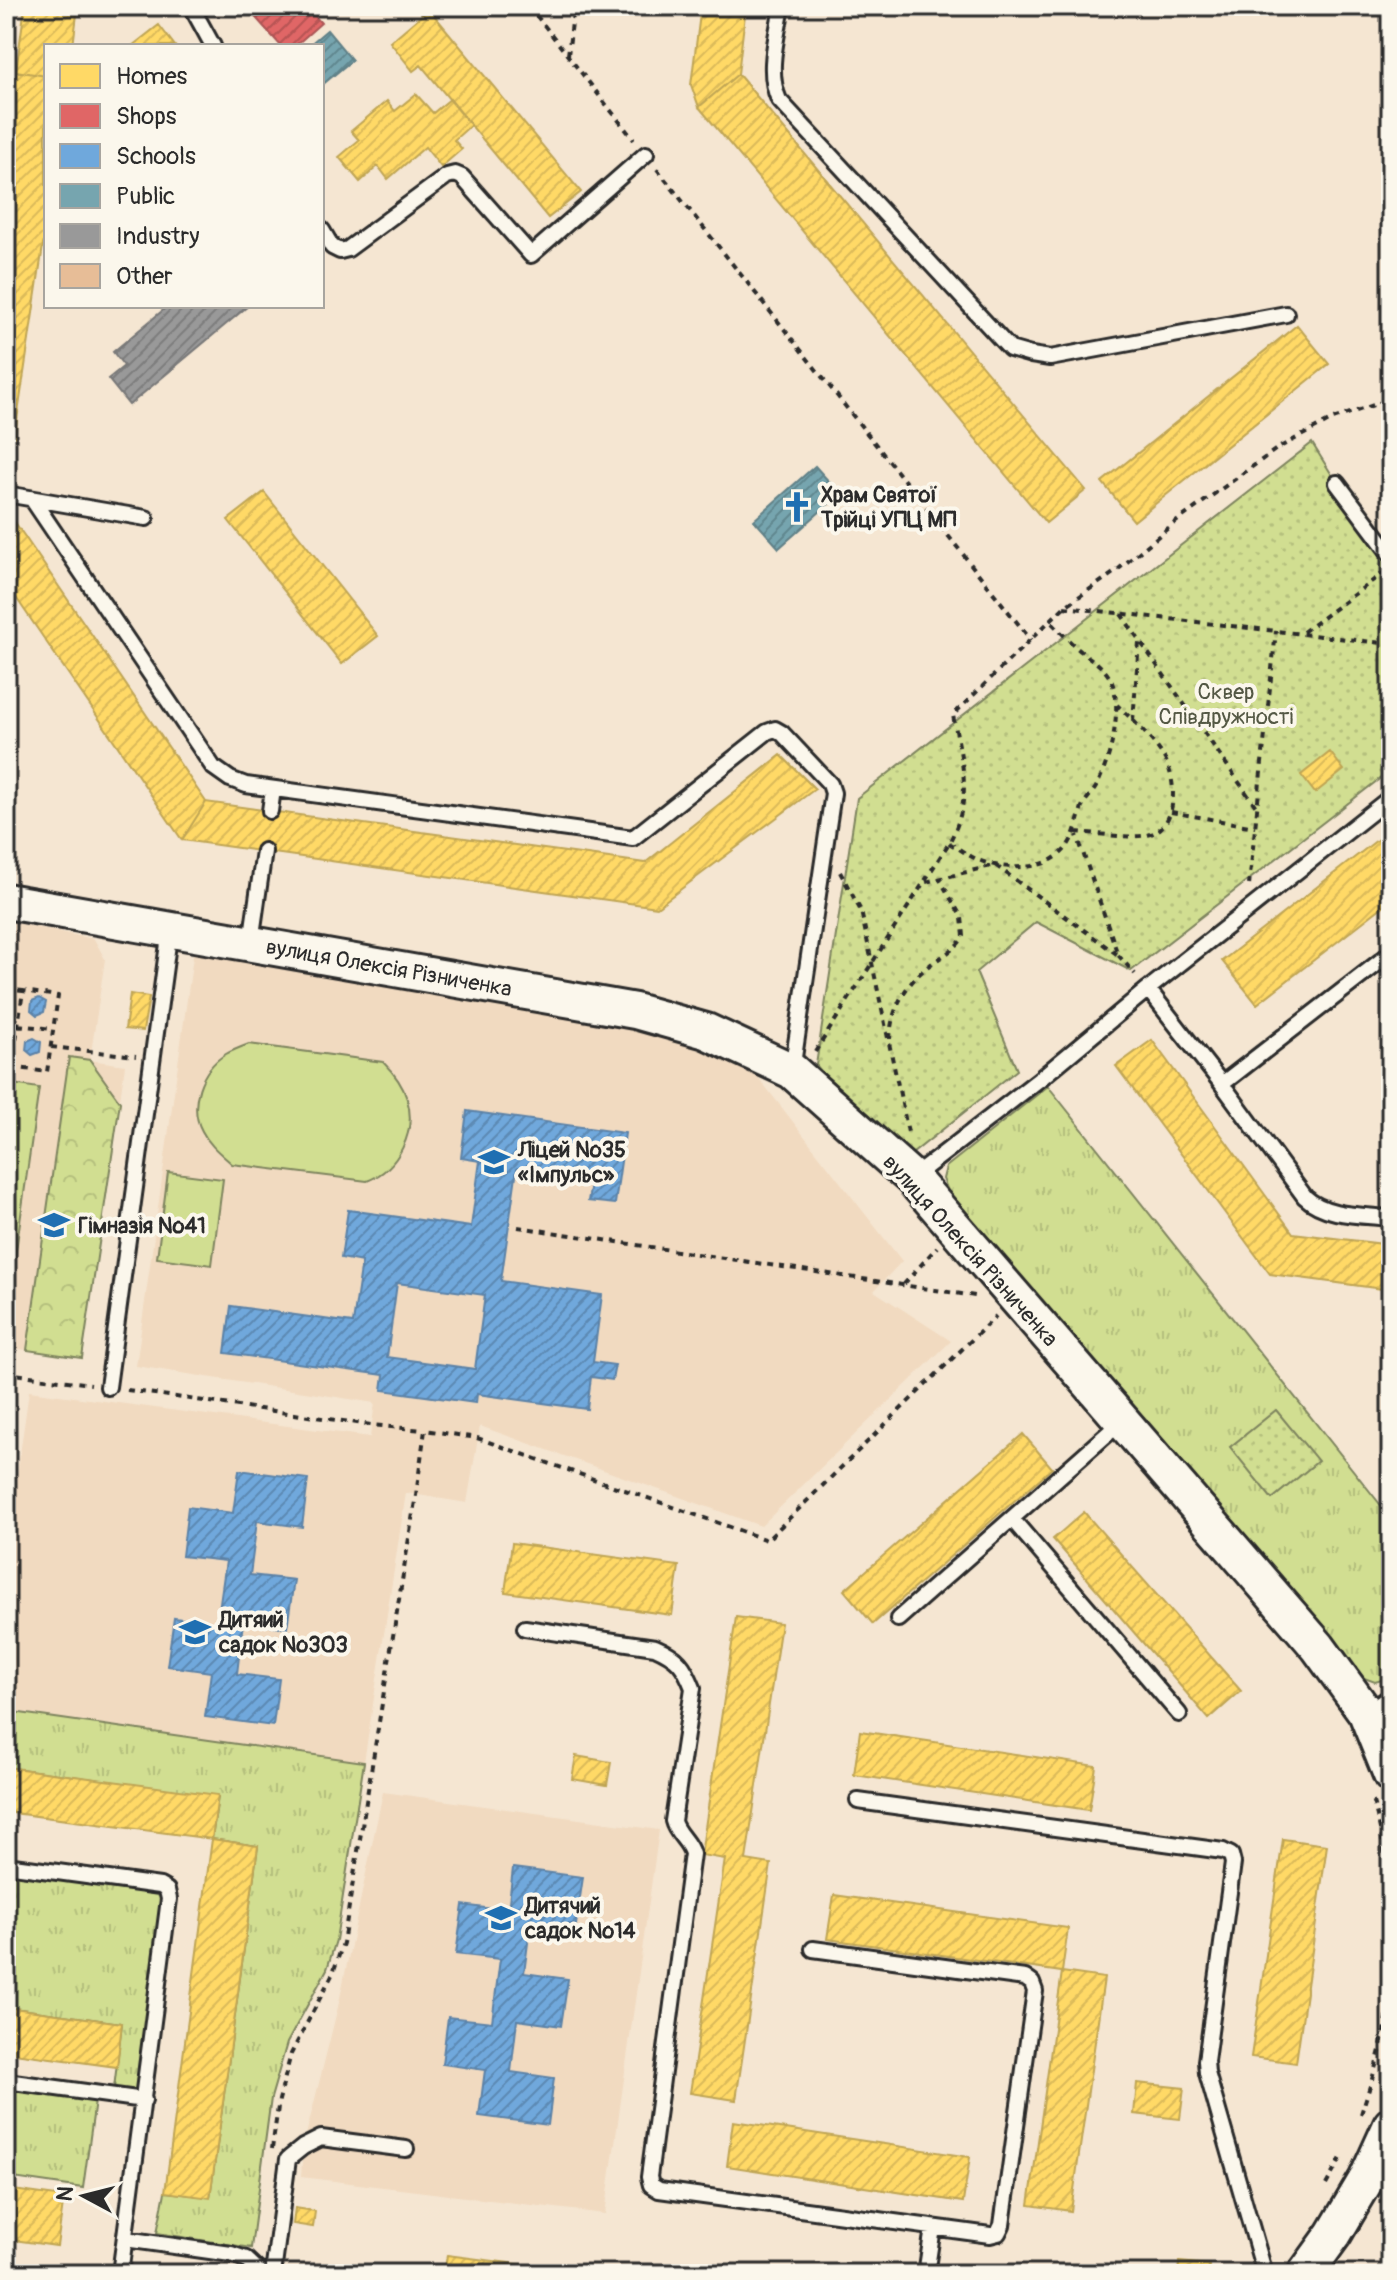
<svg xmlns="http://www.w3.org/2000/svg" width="1397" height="2280" viewBox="0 0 1397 2280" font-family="Pangolin,sans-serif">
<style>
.built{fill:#f1dac0}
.grass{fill:url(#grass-tufts);stroke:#7e845e;stroke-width:2}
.forest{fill:url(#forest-crowns);stroke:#7e845e;stroke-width:2}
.park{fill:url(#park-dots);stroke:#7e845e;stroke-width:2}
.pitch{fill:#d1de91;stroke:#7e845e;stroke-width:2}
.homes{fill:url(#homes-hatch);stroke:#bfa554;stroke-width:2}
.shops{fill:url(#shops-hatch);stroke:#aa5454;stroke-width:2}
.schools{fill:url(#schools-hatch);stroke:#5b82a7;stroke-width:2;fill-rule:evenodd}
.public{fill:url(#public-hatch);stroke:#608087;stroke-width:2}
.industry{fill:url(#industry-hatch);stroke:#787878;stroke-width:2}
.building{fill:url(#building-hatch);stroke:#2b2b2b;stroke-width:2}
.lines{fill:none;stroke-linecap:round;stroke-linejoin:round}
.service-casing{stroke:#2b2b2b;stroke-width:20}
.tertiary-casing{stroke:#2b2b2b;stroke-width:40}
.path{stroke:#2b2b2b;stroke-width:4;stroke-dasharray:6 6;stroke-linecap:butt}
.service{stroke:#fbf7ec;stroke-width:14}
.tertiary{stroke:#fbf7ec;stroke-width:34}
.labels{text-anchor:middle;stroke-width:8;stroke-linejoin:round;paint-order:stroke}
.poi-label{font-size:22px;font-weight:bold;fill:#2b2b2b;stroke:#fbf7ec;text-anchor:start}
.park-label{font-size:22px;fill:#545844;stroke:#fbf7ec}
.street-label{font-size:22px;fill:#2b2b2b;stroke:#fbf7ec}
</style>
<defs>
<pattern id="grass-tufts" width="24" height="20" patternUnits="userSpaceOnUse" patternTransform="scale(2)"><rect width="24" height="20" fill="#d1de91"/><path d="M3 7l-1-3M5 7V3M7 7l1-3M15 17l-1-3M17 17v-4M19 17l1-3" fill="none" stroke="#b4bf7d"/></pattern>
<pattern id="forest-crowns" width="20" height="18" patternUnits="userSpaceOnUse" patternTransform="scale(2)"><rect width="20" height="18" fill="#d1de91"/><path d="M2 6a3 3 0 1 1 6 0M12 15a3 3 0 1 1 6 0" fill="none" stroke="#b4bf7d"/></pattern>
<pattern id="park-dots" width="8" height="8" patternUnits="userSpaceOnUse" patternTransform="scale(2)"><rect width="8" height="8" fill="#d1de91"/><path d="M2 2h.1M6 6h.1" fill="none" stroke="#b4bf7d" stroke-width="1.8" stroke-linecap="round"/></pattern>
<pattern id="homes-hatch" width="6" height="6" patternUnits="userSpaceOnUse" patternTransform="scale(2)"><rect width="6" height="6" fill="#ffd966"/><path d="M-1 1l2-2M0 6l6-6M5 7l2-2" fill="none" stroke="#dbba59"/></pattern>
<pattern id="shops-hatch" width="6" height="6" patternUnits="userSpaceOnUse" patternTransform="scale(2)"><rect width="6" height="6" fill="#e06666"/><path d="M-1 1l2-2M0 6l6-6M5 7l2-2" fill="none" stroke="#b65454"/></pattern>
<pattern id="schools-hatch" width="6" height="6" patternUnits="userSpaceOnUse" patternTransform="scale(2)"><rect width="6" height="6" fill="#6fa8dc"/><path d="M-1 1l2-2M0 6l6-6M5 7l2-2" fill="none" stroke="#5b89b3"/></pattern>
<pattern id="public-hatch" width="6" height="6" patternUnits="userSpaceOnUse" patternTransform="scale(2)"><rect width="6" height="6" fill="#76a5af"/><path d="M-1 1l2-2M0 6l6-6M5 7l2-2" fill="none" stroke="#61878f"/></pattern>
<pattern id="industry-hatch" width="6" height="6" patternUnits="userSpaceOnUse" patternTransform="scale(2)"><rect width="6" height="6" fill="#999"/><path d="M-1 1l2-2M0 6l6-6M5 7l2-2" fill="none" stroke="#7d7d7d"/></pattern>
<pattern id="building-hatch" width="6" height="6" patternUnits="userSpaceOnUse" patternTransform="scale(2)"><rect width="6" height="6" fill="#e7bd97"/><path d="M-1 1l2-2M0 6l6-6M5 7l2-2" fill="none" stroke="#c6a382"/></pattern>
</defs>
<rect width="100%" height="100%" fill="#f5e6d2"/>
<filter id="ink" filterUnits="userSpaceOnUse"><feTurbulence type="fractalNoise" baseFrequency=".0125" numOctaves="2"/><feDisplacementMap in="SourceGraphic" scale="16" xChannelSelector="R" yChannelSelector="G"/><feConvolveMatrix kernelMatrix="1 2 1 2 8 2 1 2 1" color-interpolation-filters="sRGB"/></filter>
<g filter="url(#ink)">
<path class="built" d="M 6,921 L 94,939 L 105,959 L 90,1060 L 125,1065 L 82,1358 L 6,1347 Z
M 195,942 L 637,1025 L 747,1063 L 902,1261 L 874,1291 L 951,1341 L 761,1526 L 480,1426 L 467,1503 L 406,1493 L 364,1762 L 6,1711 L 6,1553 L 29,1391 L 370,1437 L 375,1403 L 136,1366 Z
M 383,1792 L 659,1830 L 605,2214 L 301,2177 L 303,2147 L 338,2007 Z"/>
<path class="grass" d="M 1048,1086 L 1391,1518 L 1389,1678 L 1375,1682 L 1364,1678 L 948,1191 L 943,1179 L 946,1167 Z
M 6,1711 L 364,1762 L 336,1940 L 327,1969 L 287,2043 L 271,2098 L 251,2248 L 157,2233 L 165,2192 L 210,2197 L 258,1846 L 212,1839 L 218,1796 L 6,1767 Z
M 6,1873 L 163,1894 L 139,2091 L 114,2088 L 122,2023 L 6,2007 Z
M 6,2088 L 95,2101 L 83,2188 L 6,2177 Z"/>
<path class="forest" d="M 69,1057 L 90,1060 L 120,1102 L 82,1358 L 27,1350 Z"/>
<path class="park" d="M 1312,443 L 1337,483 L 1391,555 L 1391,770 L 1131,971 L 1036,922 L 976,972 L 1017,1070 L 898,1165 L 816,1065 L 857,798 Z
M 1276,1410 L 1318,1461 L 1272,1499 L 1230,1447 Z"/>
<path class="pitch" d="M 249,1044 L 383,1062 C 393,1072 403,1085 407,1099 C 417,1132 398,1169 367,1181 L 232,1164 C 221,1154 209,1145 202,1131 C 188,1105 201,1069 226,1054 C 233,1050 241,1047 249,1044 Z
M 6,1083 L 39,1088 L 6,1321 Z
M 168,1172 L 223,1179 L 212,1265 L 157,1258 Z"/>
<path class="homes" d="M 25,6 L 78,6 L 73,46 L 46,46 L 46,76 L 16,71 Z
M 701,6 L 746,6 L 738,74 L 699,107 L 691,85 Z
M 429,9 L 581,192 L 548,218 L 421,65 L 413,71 L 390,42 Z
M 159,25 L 175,46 L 132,46 Z
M 16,71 L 46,76 L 46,226 L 14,440 L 6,438 L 6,137 Z
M 738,74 L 1086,490 L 1046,523 L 699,107 Z
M 416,94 L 433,113 L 450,99 L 471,125 L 454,140 L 462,149 L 441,167 L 425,147 L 388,179 L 378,166 L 360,182 L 339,157 L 359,140 L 351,131 L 387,101 L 395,111 Z
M 1297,325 L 1329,364 L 1134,521 L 1102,482 Z
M 264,492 L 378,636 L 342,664 L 228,520 Z
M 10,515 L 206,802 L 182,840 L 6,583 L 6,518 Z
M 1330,752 L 1344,770 L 1315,793 L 1301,775 Z
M 781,755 L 815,789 L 657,907 L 182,840 L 206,802 L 645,863 Z
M 1391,829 L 1391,900 L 1257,1004 L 1222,961 Z
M 130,994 L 149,997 L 143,1031 L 125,1029 Z
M 1152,1040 L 1293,1233 L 1391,1245 L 1391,1290 L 1270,1274 L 1116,1066 Z
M 1023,1434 L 1052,1468 L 873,1624 L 844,1590 Z
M 1084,1512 L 1241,1691 L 1209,1719 L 1053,1539 Z
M 512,1543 L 679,1566 L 672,1615 L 505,1592 Z
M 736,1617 L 781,1623 L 746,1860 L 771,1864 L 736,2100 L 690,2093 L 725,1859 L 701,1855 Z
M 860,1731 L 1096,1766 L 1089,1810 L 854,1775 Z
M 576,1756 L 611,1762 L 607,1785 L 572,1779 Z
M 6,1767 L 218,1795 L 212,1839 L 6,1812 Z
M 212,1839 L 258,1846 L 210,2198 L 165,2192 Z
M 1283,1839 L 1327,1845 L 1296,2063 L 1251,2057 Z
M 834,1895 L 1068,1928 L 1062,1972 L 827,1939 Z
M 1062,1972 L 1104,1978 L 1071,2211 L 1029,2205 Z
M 6,2007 L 122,2023 L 117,2067 L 6,2052 Z
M 1137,2083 L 1184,2088 L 1180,2119 L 1134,2114 Z
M 733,2121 L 970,2157 L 963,2202 L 727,2166 Z
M 6,2189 L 64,2197 L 57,2246 L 6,2239 Z
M 295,2208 L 315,2211 L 313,2227 L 293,2224 Z
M 447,2255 L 595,2274 L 444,2274 Z
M 1179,2262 L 1209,2265 L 1208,2274 L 1178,2274 Z"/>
<path class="shops" d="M 256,6 L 324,6 L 314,15 L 321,23 L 295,46 L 281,46 L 250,11 Z"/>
<path class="schools" d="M 39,998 L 46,1002 L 44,1012 L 37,1015 L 31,1010 L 32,1001 Z
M 34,1038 L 41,1042 L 40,1052 L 32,1055 L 26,1050 L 27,1041 Z
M 467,1111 L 625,1133 L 615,1204 L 588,1201 L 592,1178 L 517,1168 L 501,1281 L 602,1295 L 593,1362 L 615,1365 L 612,1380 L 591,1377 L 587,1409 L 477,1394 L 476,1403 L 382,1390 L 384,1375 L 225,1353 L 231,1306 L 353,1323 L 362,1262 L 341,1258 L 348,1210 L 471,1227 L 480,1161 L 461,1158 ZM 397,1283 L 485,1295 L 475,1369 L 387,1357 Z
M 239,1470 L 308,1479 L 302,1527 L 257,1521 L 250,1575 L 294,1580 L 287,1628 L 243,1622 L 237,1674 L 279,1679 L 273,1726 L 205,1717 L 211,1672 L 167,1666 L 174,1618 L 217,1624 L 226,1561 L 182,1556 L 188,1507 L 233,1513 Z
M 513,1868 L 583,1877 L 576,1925 L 531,1920 L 524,1973 L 568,1979 L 561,2026 L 517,2020 L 511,2072 L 554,2078 L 548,2125 L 479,2116 L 485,2070 L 442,2064 L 448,2017 L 492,2022 L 500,1959 L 456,1954 L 463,1905 L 508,1911 Z"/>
<path class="public" d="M 327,30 L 352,60 L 322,85 L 322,46 L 308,46 Z
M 815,466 L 840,494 L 779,548 L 754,520 Z"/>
<path class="industry" d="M 168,306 L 248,306 L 129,405 L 108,379 L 124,366 L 113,352 Z"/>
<path class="building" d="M 1391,2240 L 1391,2274 L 1378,2274 L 1389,2255 L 1384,2252 Z"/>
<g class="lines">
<defs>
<path id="service" d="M 191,6 L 213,46
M 782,6 C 777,37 766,71 779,100 L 1010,349 L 1031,355 L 1050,358 L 1286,314
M 322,230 L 332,247 L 340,251 L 348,249 L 447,176 L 455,174 L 462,177 L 531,255 L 646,154
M 1337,483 L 1391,555
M 6,494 L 146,518
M 32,499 L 213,767 L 230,779 L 246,785 L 633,838 L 767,732 L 775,729 L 782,733 L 830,784 L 833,793 L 792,1071
M 270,811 L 273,789
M 251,942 L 264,851
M 1148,989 L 1391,797
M 1222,1084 L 1391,953
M 912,1178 L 1041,1078 L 1148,989 L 1222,1084 L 1305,1197 C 1326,1217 1362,1215 1391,1218
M 108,1387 L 170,929
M 1012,1519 L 1179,1714
M 898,1619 L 1122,1421
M 525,1628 L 655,1647 C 678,1657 684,1665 693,1688 L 673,1821 C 676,1834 689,1841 692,1854 L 649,2177 L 651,2185 L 659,2190 L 990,2235 L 998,2233 L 1002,2225 L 1035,1991 L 1032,1983 L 1025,1978 L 813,1949
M 1367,1713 L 1391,1696
M 858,1801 L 1223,1851 L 1231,1855 L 1233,1863 L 1206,2061 L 1207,2073 L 1265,2274
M 6,1865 L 160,1886 L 167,1890 L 169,1899 L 120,2274
M 6,2081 L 144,2100
M 125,2239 L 231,2254 L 246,2259 L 262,2274
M 6,2273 L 13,2274
M 273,2274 L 288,2159 L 303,2147 L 321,2138 L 406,2149
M 926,2274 L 933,2228"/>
<path id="tertiary" d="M 6,901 L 635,1011 L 706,1031 L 792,1071 L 912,1178 L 1318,1647 L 1366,1713 L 1391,1775
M 1305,2274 L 1334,2234 L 1366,2180 L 1391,2125"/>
</defs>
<use href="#service" class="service-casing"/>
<use href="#tertiary" class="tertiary-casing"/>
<path class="path" d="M 529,6 L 634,140
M 568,55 L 574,6
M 657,169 L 1031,640
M 1064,607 L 1391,644
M 1121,614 L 1257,808
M 1303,632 L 1386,571
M 1133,721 L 1139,642
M 1171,812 L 1255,827
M 1076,832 C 1096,833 1133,840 1151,834 C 1179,824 1177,777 1163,756 C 1151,737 1133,720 1117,705
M 949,843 C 960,849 970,857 981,861 C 1001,869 1035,870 1053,859 C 1074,847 1075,828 1082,807 C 1085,800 1092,794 1096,787 C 1110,761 1124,708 1111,680 C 1103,664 1089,659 1076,647 C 1067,639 1059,630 1050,621
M 840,872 L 861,911 L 909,1137
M 926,882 L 995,865 L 1118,955 L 1077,835
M 1249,885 L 1276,631
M 1118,955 L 1135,974
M 6,989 L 23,991 L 12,1067 L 6,1066
M 18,1025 L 52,1029
M 890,1039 C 891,1008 906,983 931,964 C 944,955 955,950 964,936 L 962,918 L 939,878
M 51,1047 L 136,1056
M 815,1052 L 949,843 C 974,796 962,764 953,715 L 1064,607 L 1115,572 L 1173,524 L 1278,448 L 1333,419 L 1391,399
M 12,1067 L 47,1072 L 58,996 L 23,991
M 518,1227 L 975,1296
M 904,1284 L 937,1247
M 6,1373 L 91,1384
M 127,1390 L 371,1425 L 424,1430
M 6,1434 L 14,1374
M 1361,2114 C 1369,2089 1378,2062 1383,2036 C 1396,1970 1393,1859 1371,1796
M 272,2149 L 279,2100 L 291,2054 L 333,1973 L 343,1943 L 416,1495 L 425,1430 L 477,1438 L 767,1540 L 996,1316
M 1326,2185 L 1341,2158"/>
<use href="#service" class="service"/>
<use href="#tertiary" class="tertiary"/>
</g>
</g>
<defs>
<symbol id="church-bare" viewBox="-9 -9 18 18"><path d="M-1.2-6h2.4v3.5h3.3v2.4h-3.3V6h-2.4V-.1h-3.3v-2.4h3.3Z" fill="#1f6fb2" stroke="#fbf7ec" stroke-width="2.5" paint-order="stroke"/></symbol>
<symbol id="school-bare" viewBox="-9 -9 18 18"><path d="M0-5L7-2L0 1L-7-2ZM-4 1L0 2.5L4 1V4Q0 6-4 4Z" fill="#1f6fb2" stroke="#fbf7ec" stroke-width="2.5" paint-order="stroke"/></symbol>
</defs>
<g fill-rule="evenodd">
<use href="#church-bare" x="775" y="485" width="44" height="44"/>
<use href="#school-bare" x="472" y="1140" width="44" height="44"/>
<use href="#school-bare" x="32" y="1203" width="44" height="44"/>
<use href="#school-bare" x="173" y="1610" width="44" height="44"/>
<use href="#school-bare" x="479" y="1896" width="44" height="44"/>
</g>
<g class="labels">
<g class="poi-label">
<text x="821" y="502">Храм Святої<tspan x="821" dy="25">Трійці УПЦ МП</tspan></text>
<text x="518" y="1157">Ліцей №35<tspan x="518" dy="25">«Імпульс»</tspan></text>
<text x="78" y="1233">Гімназія №41</text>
<text x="219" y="1627">Дитяий<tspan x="219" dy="25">садок №303</tspan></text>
<text x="525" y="1913">Дитячий<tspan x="525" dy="25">садок №14</tspan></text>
</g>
<g class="park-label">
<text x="1226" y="699">Сквер<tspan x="1226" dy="25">Співдружності</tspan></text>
</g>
<g class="street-label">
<text transform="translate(389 967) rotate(10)" y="8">вулиця Олексія Різниченка</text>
<text transform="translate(971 1250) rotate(48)" y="8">вулиця Олексія Різниченка</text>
</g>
</g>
<rect width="1397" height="2280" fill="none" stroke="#fbf7ec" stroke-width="32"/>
<rect x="16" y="16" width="1365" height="2248" fill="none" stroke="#2b2b2b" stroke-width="3" filter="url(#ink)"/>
<rect x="44" y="44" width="280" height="264" fill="#fbf7ec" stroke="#a8a59f" stroke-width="2"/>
<rect x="60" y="64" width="40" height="24" fill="#ffd966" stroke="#a8a59f" stroke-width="2"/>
<text x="116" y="84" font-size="24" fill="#2b2b2b">Homes</text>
<rect x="60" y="104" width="40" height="24" fill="#e06666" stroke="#a8a59f" stroke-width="2"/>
<text x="116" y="124" font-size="24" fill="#2b2b2b">Shops</text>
<rect x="60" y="144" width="40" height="24" fill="#6fa8dc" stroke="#a8a59f" stroke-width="2"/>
<text x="116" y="164" font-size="24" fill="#2b2b2b">Schools</text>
<rect x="60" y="184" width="40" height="24" fill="#76a5af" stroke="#a8a59f" stroke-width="2"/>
<text x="116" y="204" font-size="24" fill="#2b2b2b">Public</text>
<rect x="60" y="224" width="40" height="24" fill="#999999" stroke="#a8a59f" stroke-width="2"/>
<text x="116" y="244" font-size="24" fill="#2b2b2b">Industry</text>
<rect x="60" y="264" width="40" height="24" fill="#e7bd97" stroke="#a8a59f" stroke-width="2"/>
<text x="116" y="284" font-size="24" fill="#2b2b2b">Other</text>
<g transform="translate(84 2196) rotate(277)" stroke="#fbf7ec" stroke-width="6" paint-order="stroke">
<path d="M0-6L14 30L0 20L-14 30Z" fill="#2b2b2b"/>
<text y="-12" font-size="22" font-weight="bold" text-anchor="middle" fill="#2b2b2b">N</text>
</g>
</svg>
